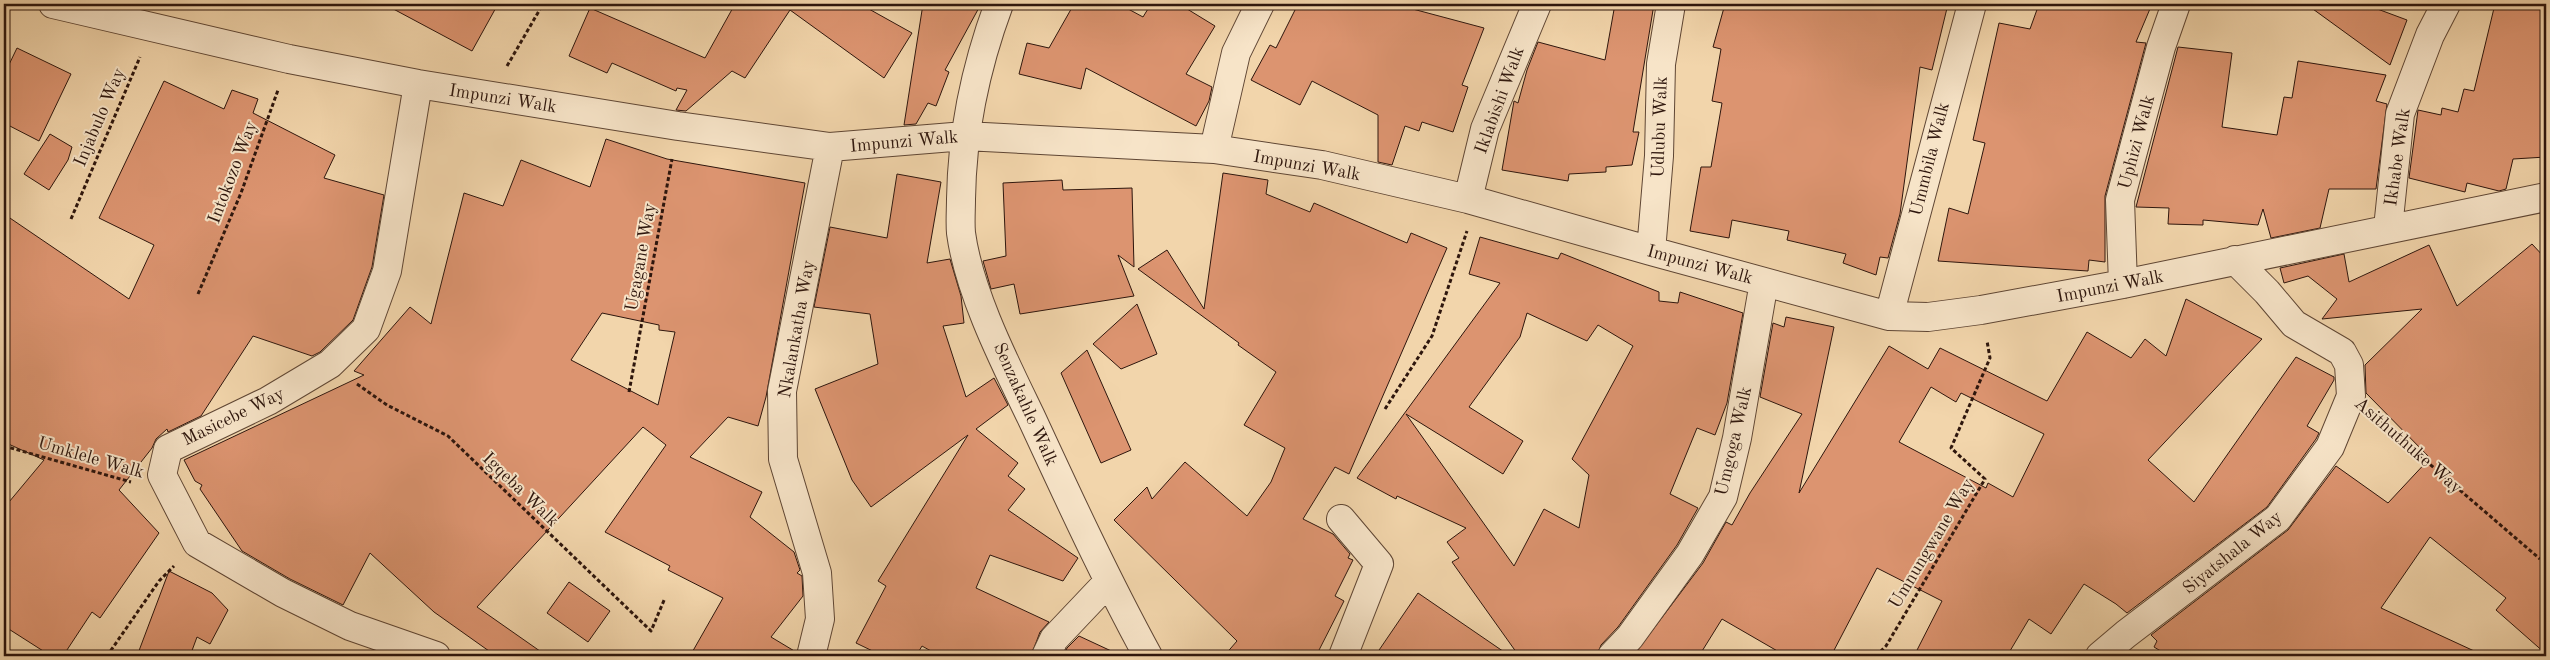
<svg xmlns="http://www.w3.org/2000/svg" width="2550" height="660" viewBox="0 0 2550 660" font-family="'Old Standard TT',serif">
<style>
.building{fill:#dc9470;stroke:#2e160d;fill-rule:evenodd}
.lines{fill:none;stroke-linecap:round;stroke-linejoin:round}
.minor-casing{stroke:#5f4634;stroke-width:30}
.path{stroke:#2e160d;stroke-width:3;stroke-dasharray:4 2.5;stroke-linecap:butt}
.minor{stroke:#f7e4c8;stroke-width:28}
.labels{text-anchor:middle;stroke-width:4;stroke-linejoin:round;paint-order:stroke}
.street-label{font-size:18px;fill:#2e160d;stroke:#f7e4c8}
</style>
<rect width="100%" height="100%" fill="#f2d5ab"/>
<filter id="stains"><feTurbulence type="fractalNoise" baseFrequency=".004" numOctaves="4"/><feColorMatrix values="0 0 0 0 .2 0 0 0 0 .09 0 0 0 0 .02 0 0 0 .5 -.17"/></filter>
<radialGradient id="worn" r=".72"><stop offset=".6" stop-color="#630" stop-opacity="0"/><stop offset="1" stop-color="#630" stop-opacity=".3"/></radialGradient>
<path class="building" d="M 384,4 L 498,4 L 472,51 Z
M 735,4 L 860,4 L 912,33 L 884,78 L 790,10 L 745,78 L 732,71 L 686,111 L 676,110 L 687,90 L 677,88 L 676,91 L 612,63 L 607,73 L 569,56 L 590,8 L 705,58 Z
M 923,4 L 981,4 L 945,70 L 949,72 L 936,106 L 928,103 L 916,124 L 904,125 Z
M 1074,4 L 1119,4 L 1143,17 L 1151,4 L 1179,4 L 1215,26 L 1186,74 L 1212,87 L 1209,101 L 1196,126 L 1086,68 L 1081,89 L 1019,74 L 1027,43 L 1049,48 Z
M 1298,4 L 1394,4 L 1484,28 L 1462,85 L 1468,87 L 1453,132 L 1422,122 L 1419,131 L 1405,126 L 1392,165 L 1378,162 L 1378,115 L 1312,81 L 1300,105 L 1251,80 L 1270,45 L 1276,48 Z
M 1615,4 L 1654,4 L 1633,132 L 1639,132 L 1632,165 L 1606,167 L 1606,172 L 1569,174 L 1568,181 L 1502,170 L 1514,101 L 1518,103 L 1527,70 L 1538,42 L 1605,60 Z
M 1725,4 L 1948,4 L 1932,70 L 1920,67 L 1900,214 L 1888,258 L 1880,257 L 1876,275 L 1843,263 L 1846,254 L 1787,240 L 1789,231 L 1732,220 L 1729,238 L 1690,231 L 1701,167 L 1711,167 L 1722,103 L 1712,101 L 1721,49 L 1713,47 Z
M 2039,4 L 2152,4 L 2136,42 L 2146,43 L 2105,196 L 2105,262 L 2089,260 L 2088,271 L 1938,261 L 1949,208 L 1968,214 L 1985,143 L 1973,140 L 1999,23 L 2030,29 Z
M 2306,4 L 2364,4 L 2407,20 L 2390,65 Z
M 2495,4 L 2546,4 L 2546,157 L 2513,159 L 2506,189 L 2499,191 L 2467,183 L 2465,192 L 2409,178 L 2418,110 L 2441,115 L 2442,108 L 2458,112 L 2464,89 L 2474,91 Z
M 2178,47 L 2232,53 L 2222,127 L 2277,135 L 2284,97 L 2292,98 L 2298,61 L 2386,75 L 2376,101 L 2387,104 L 2376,189 L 2329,189 L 2320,228 L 2271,238 L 2263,209 L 2258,225 L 2203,220 L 2203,225 L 2168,224 L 2169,208 L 2136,207 Z
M 17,48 L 71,74 L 39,141 L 4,123 L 4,75 Z
M 164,81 L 224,109 L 232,90 L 258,99 L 253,113 L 335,155 L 324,178 L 384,195 L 372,267 L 353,320 L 320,352 L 312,356 L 253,336 L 201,416 L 168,432 L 167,429 L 156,439 L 152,448 L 119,490 L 159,533 L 100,618 L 92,612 L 63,656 L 51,656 L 4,626 L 4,508 L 44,460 L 4,442 L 4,214 L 129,299 L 154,245 L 99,218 Z
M 50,134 L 72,147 L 68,160 L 49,190 L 24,174 Z
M 606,139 L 667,159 L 805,183 L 766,397 L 758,426 L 728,417 L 690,457 L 762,492 L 750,517 L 794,552 L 800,570 L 797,573 L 802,576 L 803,596 L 771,637 L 796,652 L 796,656 L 690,656 L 723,598 L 668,570 L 670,566 L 605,532 L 666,445 L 643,427 L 477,607 L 547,656 L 496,656 L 434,612 L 370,553 L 343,605 L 290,579 L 242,551 L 200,489 L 202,485 L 195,481 L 184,460 L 364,375 L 354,371 L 410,307 L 431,324 L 464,193 L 503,206 L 521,160 L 590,187 ZM 602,313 L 659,325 L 659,330 L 675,332 L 658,405 L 571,360 Z
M 1223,173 L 1268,180 L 1266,194 L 1310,212 L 1314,203 L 1407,243 L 1411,233 L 1447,248 L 1349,474 L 1335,467 L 1303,519 L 1333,534 L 1350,554 L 1348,558 L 1353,560 L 1335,596 L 1344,601 L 1316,656 L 1224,656 L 1237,641 L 1114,520 L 1147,487 L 1152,499 L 1185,462 L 1247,516 L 1271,482 L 1285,448 L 1244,425 L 1276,372 L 1238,345 L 1239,343 L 1138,269 L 1167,250 L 1204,309 Z
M 897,174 L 941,182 L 927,263 L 950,259 L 961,296 L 964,323 L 943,326 L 966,397 L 994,378 L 1008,405 L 976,429 L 1018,463 L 1008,476 L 1025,489 L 1008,510 L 1078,558 L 1063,581 L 990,555 L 976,588 L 1049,622 L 1040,632 L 1031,656 L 940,656 L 922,646 L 916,656 L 883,656 L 856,643 L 886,586 L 878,581 L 968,435 L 871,507 L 852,480 L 815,389 L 878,364 L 870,314 L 814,307 L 830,227 L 887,238 Z
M 1062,180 L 1063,190 L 1132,188 L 1134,267 L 1118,255 L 1134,296 L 1020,314 L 1014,284 L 991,289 L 983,261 L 1006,256 L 1003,183 Z
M 1480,237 L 1558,259 L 1561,253 L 1659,292 L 1659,301 L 1678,303 L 1680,292 L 1743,313 L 1727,403 L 1715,435 L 1697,428 L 1670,494 L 1698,508 L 1677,545 L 1618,627 L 1601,645 L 1597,656 L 1519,656 L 1452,562 L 1459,558 L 1447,542 L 1466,528 L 1397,496 L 1396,499 L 1357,478 L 1500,283 L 1469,274 ZM 1527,313 L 1587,341 L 1598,325 L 1633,346 L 1572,459 L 1589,475 L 1579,528 L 1544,509 L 1514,566 L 1406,414 L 1503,474 L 1523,441 L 1469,407 L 1520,337 Z
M 2532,244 L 2546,259 L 2546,654 L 2496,610 L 2506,598 L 2430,537 L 2381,608 L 2485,656 L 2169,656 L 2154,647 L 2157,641 L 2151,635 L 2288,530 L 2336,466 L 2388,503 L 2430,458 L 2366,393 L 2365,365 L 2422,309 L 2322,319 L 2337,299 L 2308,276 L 2284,283 L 2280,268 L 2344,254 L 2349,282 L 2429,245 L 2457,306 Z
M 2186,299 L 2262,339 L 2148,460 L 2194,502 L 2296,357 L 2334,377 L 2334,380 L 2307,426 L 2319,433 L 2316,439 L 2267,507 L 2127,613 L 2116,604 L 2084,584 L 2051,634 L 2029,619 L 2007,656 L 1914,656 L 1942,601 L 1877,568 L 1831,656 L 1786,656 L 1722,619 L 1699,656 L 1633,656 L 1703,563 L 1726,522 L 1732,525 L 1750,493 L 1802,414 L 1760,397 L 1773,323 L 1784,327 L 1786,317 L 1834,327 L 1799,493 L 1889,346 L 1928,369 L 1940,348 L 2047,401 L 2087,332 L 2131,358 L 2145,339 L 2166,356 ZM 1931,387 L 1956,402 L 1961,393 L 2044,434 L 2013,497 L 1988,483 L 1986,488 L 1899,442 Z
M 1137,304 L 1157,354 L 1121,369 L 1093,344 Z
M 1087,350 L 1131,450 L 1101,463 L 1061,373 Z
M 169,571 L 212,593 L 228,610 L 210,644 L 197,637 L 190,656 L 137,656 Z
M 569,582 L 610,611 L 588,642 L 547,613 Z
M 1418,593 L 1510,656 L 1375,656 Z
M 1079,636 L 1122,656 L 1063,656 L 1067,648 Z"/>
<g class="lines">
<defs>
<path id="minor" d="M 53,4 L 289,59 L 418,84 L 678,126 L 830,147 L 965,136 L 1214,149 L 1322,165 L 1468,199 L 1651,251 L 1889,316 L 1928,317 L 1981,310 L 2123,284 L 2546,197
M 999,4 C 976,66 962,133 961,199 C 961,210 960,222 961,233 C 969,293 1006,365 1032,419 C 1069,499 1106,579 1148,656
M 418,84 L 387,271 L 366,329 L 330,364 L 268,401 L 168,449 L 162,475 L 197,543 L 283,593 L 350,626 L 436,656
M 1214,149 L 1236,53 L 1260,4
M 1468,199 L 1485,129 L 1537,4
M 2388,228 L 2400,114 L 2430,35 L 2446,4
M 1651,251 L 1659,156 L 1661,64 L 1671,4
M 2123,284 L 2120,200 L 2161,47 L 2176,4
M 1889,316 L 1972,4
M 1341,519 L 1379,564 L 1343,656
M 811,656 L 820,619 L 817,573 L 783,459 L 782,391 L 830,147
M 1046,656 L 1054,639 L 1108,582
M 1612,656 L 1630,637 L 1690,554 L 1723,497 L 1737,438 L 1764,282
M 2100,656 L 2126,634 L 2278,518 L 2330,447 L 2351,396 L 2349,365 L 2342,352 L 2294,324 L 2267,292 L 2235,260"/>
</defs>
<use href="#minor" class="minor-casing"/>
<path class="path" d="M 507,66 L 543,4
M 71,219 L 140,57
M 198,294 L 241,193 L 278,90
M 357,384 L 387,405 L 448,436 L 651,631 L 665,598
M 629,392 L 672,159
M 1385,409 L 1432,336 L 1467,231
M 2376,418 L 2540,559
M 4,446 L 131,482
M 4,651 L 11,656
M 107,656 L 159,581 L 174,566
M 1876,656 L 1886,646 L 1985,479 L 1951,448 L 1990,358 L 1987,341"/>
<use href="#minor" class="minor"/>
</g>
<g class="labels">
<g class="street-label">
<text transform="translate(503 98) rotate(9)" y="6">Impunzi Walk</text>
<text transform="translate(1499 100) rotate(-70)" y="6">Iklabishi Walk</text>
<text transform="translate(99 117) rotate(-67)" y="6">Injabulo Way</text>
<text transform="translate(1659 127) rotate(-88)" y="6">Udlubu Walk</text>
<text transform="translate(904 141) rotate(-5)" y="6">Impunzi Walk</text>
<text transform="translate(2136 142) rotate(-75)" y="6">Uphizi Walk</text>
<text transform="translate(2397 157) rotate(-82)" y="6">Ikhabe Walk</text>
<text transform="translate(1929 159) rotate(-76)" y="6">Ummbila Walk</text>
<text transform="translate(1307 165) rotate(10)" y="6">Impunzi Walk</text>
<text transform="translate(232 172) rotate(-69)" y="6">Intokozo Way</text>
<text transform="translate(640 257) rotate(-80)" y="6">Ugagane Way</text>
<text transform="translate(1700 264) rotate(15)" y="6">Impunzi Walk</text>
<text transform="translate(2110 286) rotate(-11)" y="6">Impunzi Walk</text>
<text transform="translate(796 329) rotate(-80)" y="6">Nkalankatha Way</text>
<text transform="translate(1026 404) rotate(66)" y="6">Senzakahle Walk</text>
<text transform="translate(233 416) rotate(-26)" y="6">Masicebe Way</text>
<text transform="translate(1733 441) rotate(-77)" y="6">Umgoga Walk</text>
<text transform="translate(2409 445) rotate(41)" y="6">Asithuthuke Way</text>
<text transform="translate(91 457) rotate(16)" y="6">Umklele Walk</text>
<text transform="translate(521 489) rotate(44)" y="6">Igqeba Walk</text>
<text transform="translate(1931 543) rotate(-59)" y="6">Umnungwane Way</text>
<text transform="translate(2232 552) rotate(-39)" y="6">Siyatshala Way</text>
</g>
</g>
<rect width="2550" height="660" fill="none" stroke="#f2d5ab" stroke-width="20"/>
<rect x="5" y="5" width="2540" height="650" fill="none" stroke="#2e160d" stroke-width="2.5"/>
<rect x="10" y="10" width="2530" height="640" fill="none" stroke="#2e160d"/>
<rect width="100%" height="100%" filter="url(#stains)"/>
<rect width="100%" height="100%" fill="url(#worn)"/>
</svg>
